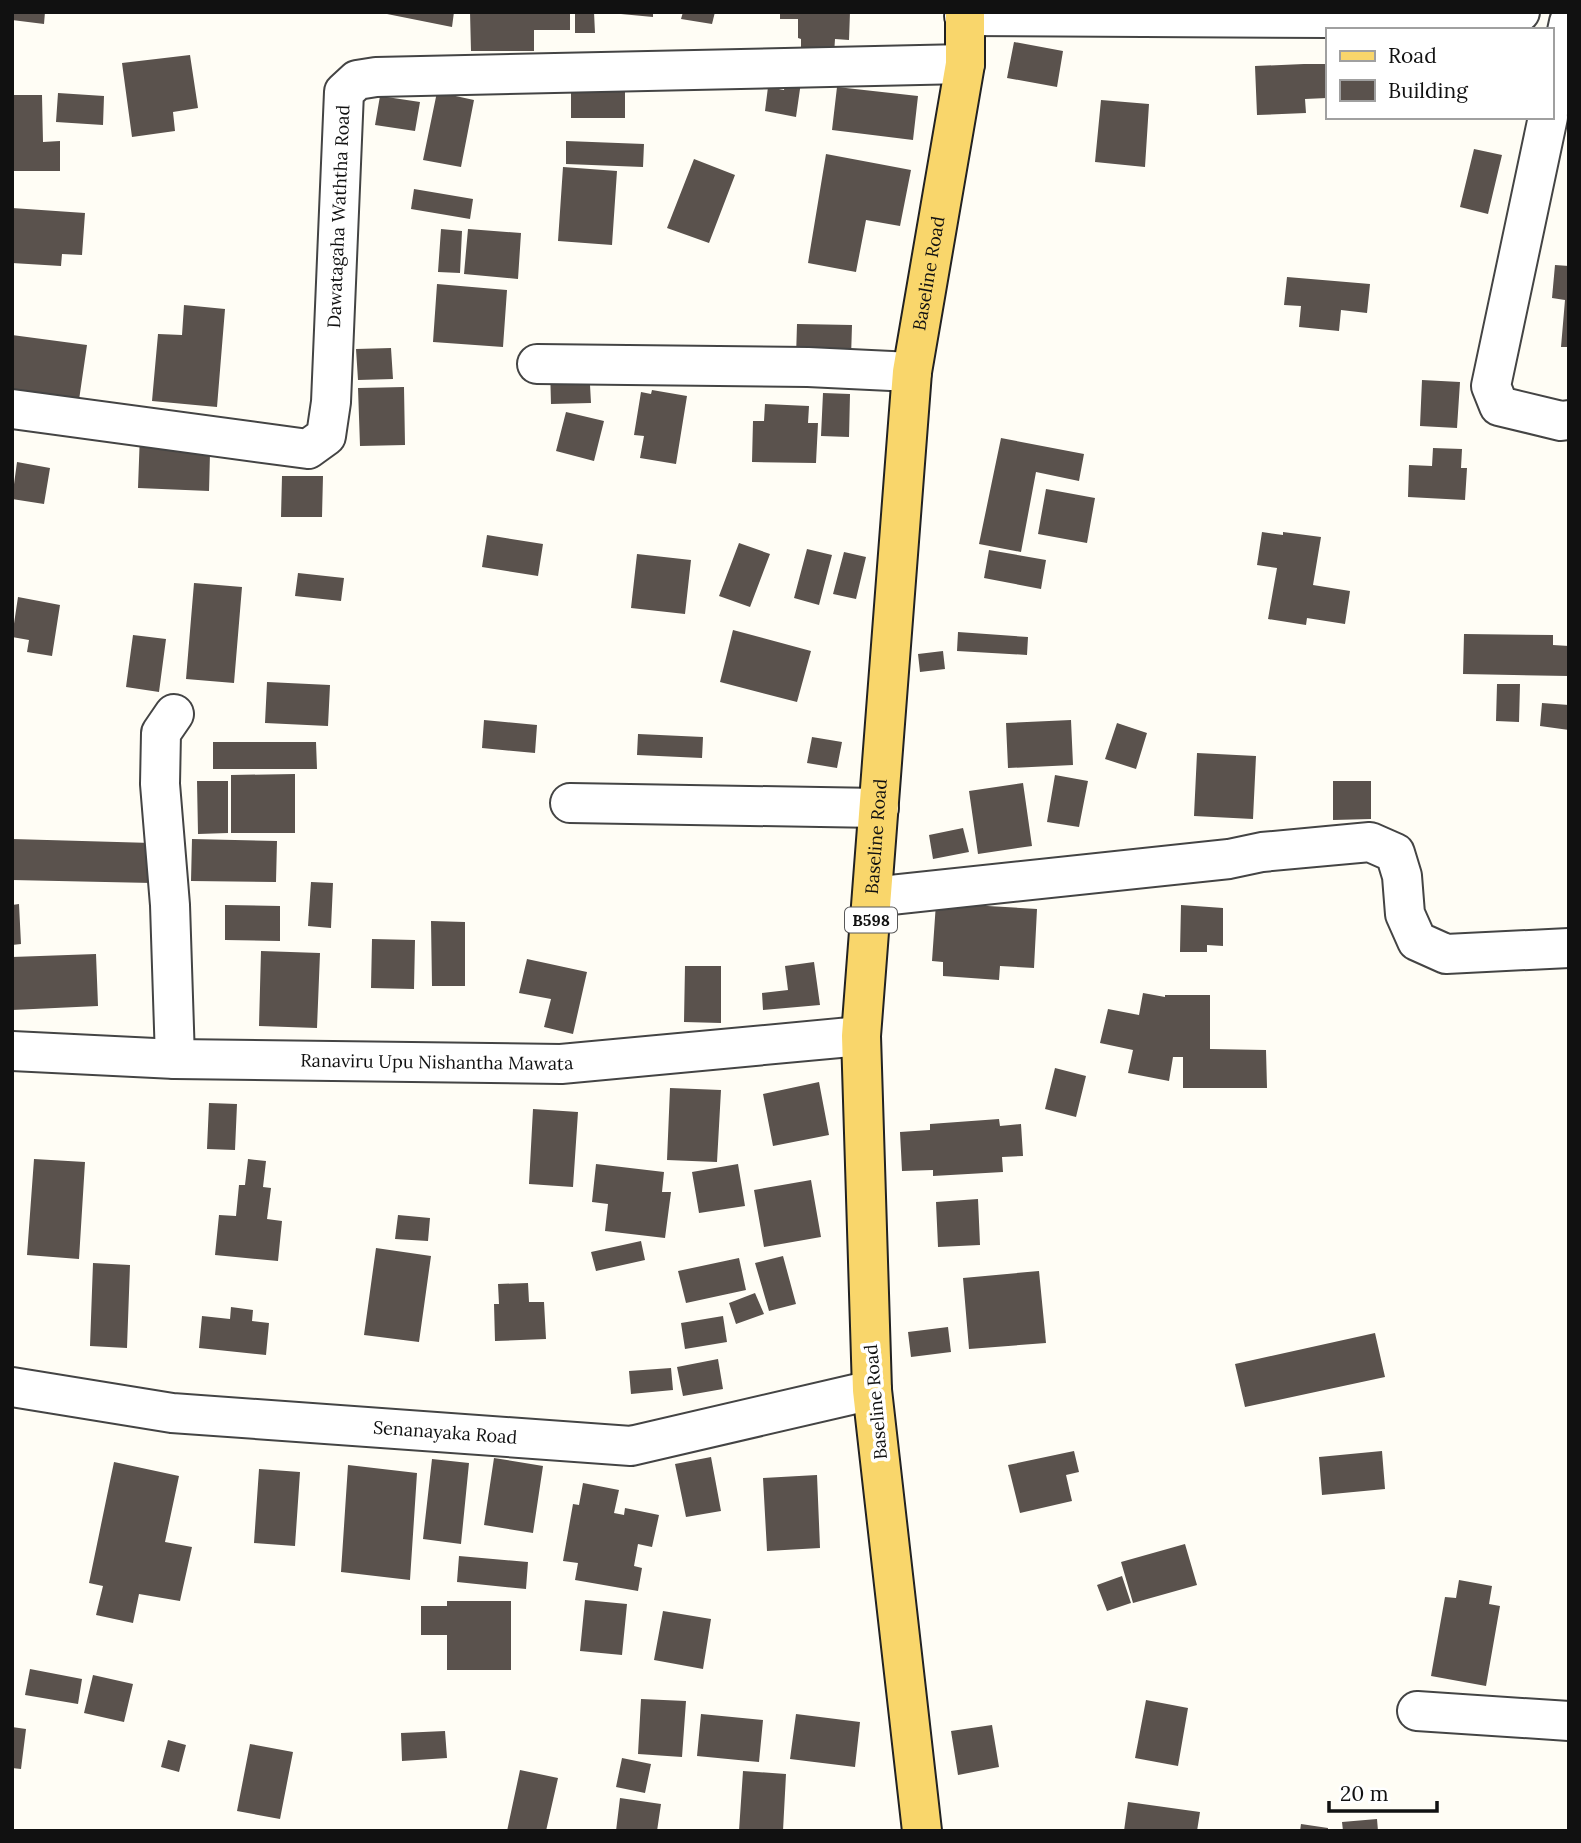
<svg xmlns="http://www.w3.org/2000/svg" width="1581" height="1843" viewBox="0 0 1581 1843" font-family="Lora,serif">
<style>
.building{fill:#5a524d}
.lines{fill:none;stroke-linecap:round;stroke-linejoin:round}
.minor-casing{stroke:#444;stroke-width:42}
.major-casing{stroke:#222;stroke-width:42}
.minor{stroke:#fff;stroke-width:38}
.major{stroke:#f9d66b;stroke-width:38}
.labels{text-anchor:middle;stroke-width:7;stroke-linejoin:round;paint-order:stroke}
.shield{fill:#fff;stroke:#585858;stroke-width:2}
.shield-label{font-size:16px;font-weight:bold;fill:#111}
.street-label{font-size:18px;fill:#111;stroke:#fff}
</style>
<rect width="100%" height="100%" fill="#fffdf5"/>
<path class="building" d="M 12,12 L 45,12 L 44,24 L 12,20 Z
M 377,12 L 454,12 L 452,27 Z
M 470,12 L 570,12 L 570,30 L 534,30 L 534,51 L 471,51 Z
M 575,12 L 594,12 L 595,33 L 575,33 Z
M 621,12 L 653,12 L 653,17 L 621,14 Z
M 683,12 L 715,12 L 712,24 L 681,19 Z
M 780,12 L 850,12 L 849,40 L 835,39 L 834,55 L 801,54 L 801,39 L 798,38 L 798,19 L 780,19 Z
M 1014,42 L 1063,51 L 1057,87 L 1007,78 Z
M 190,55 L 198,108 L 173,112 L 175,131 L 132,137 L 122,63 Z
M 1304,64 L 1327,64 L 1327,98 L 1305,99 L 1306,113 L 1257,115 L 1255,66 Z
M 786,79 L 801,82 L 796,117 L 765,111 L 768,87 L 784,90 Z
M 625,87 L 625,118 L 571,118 L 571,88 Z
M 837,87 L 918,96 L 913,140 L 832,130 Z
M 437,92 L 474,100 L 461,167 L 423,160 Z
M 58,93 L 104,96 L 103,125 L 56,122 Z
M 12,95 L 42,95 L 43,142 L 60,141 L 60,171 L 12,171 Z
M 380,96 L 420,102 L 415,131 L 375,125 Z
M 1101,100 L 1149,104 L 1145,167 L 1095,162 Z
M 566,141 L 644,144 L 643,167 L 566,164 Z
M 1474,149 L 1502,155 L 1488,214 L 1460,207 Z
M 826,154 L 911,170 L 900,226 L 866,220 L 856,272 L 808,263 Z
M 694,159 L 735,175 L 709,243 L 667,228 Z
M 563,167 L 617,171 L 612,245 L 558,241 Z
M 414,189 L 473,199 L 470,219 L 411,209 Z
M 12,208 L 85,213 L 82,255 L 62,254 L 61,266 L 12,263 Z
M 441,229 L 462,231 L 460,273 L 438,272 Z
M 468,229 L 521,233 L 518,279 L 464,274 Z
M 1555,265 L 1569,266 L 1569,347 L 1561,347 L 1565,300 L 1552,298 Z
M 1287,277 L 1370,284 L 1367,313 L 1341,310 L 1339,331 L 1299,327 L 1301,306 L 1284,305 Z
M 437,284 L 507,290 L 503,347 L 433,342 Z
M 184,305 L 225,309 L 217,407 L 152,401 L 158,334 L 182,335 Z
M 797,324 L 852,325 L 851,358 L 796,357 Z
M 12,335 L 87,345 L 79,400 L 12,390 Z
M 391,348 L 393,379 L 358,380 L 356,349 Z
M 589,367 L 591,403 L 551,404 L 550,368 Z
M 1422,380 L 1460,382 L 1457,428 L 1420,426 Z
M 404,387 L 405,445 L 360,446 L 358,388 Z
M 652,390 L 687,396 L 676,464 L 640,458 L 644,436 L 634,435 L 641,392 L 651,394 Z
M 823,393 L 850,394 L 849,437 L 821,436 Z
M 765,404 L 809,406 L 808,423 L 818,423 L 816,463 L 752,462 L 753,421 L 764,421 Z
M 566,412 L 604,421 L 594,461 L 556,451 Z
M 140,433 L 177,434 L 176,452 L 210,453 L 209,491 L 138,488 Z
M 1001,438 L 1084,454 L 1079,481 L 1036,472 L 1021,552 L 979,544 Z
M 1433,448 L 1462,449 L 1461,468 L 1467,468 L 1465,500 L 1408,497 L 1409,465 L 1432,466 Z
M 17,462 L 50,468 L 44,504 L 12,499 Z
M 282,476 L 323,476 L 322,517 L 281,517 Z
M 1046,489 L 1095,498 L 1087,543 L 1038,534 Z
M 1262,532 L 1283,535 L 1283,532 L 1321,537 L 1313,585 L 1350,591 L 1345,624 L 1307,618 L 1306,625 L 1268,619 L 1277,568 L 1257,565 Z
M 487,535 L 543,544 L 538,576 L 482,567 Z
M 739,543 L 770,554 L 750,607 L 719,596 Z
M 807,549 L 832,555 L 819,605 L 794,598 Z
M 989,550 L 1046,560 L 1041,589 L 984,578 Z
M 844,552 L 866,557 L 856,599 L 833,594 Z
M 637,554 L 691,560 L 685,614 L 631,608 Z
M 298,573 L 344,578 L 341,601 L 295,596 Z
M 194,583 L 242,587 L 234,683 L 186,679 Z
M 18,597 L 60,605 L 52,656 L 27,652 L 29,640 L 12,637 Z
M 733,630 L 811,651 L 797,702 L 720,682 Z
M 958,632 L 1028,637 L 1027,655 L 957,651 Z
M 1464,634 L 1553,635 L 1553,645 L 1569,646 L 1569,676 L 1463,674 Z
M 133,635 L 166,639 L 159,692 L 126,687 Z
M 943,651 L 945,669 L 920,672 L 918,654 Z
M 267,682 L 330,685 L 328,726 L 265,723 Z
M 1497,684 L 1520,684 L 1519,722 L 1496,721 Z
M 1542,703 L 1569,705 L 1569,730 L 1540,726 Z
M 484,720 L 537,725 L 535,753 L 482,748 Z
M 1071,720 L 1073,765 L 1008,768 L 1006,723 Z
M 1117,723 L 1147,733 L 1136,769 L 1105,759 Z
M 638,734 L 703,737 L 702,758 L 637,755 Z
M 812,737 L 842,742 L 837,768 L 807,763 Z
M 213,742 L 316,742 L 317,769 L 213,769 Z
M 1197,753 L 1256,756 L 1253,819 L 1194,816 Z
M 295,774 L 295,833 L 231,833 L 231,775 Z
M 1055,775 L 1088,781 L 1079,827 L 1047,822 Z
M 197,781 L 228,781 L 228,833 L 198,834 Z
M 1333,781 L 1371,781 L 1371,819 L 1333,820 Z
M 1023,783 L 1032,846 L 978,854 L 969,791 Z
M 963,828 L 969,852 L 933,859 L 929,835 Z
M 12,839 L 152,843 L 152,883 L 12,880 Z
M 192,839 L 277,841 L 276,882 L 191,881 Z
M 311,882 L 333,883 L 331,928 L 308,926 Z
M 936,903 L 1037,909 L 1034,968 L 1000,966 L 999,980 L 943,976 L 943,962 L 932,961 Z
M 19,904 L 21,944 L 12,945 L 12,905 Z
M 225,905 L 280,906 L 280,941 L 225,940 Z
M 1181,905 L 1223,908 L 1223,946 L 1207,945 L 1207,952 L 1180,952 Z
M 431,921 L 465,922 L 465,986 L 432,986 Z
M 372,939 L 415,940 L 414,989 L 371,988 Z
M 261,951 L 320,953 L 317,1028 L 259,1026 Z
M 96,954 L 98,1006 L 12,1010 L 12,957 Z
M 527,959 L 587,972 L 573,1034 L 544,1027 L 551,999 L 519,993 Z
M 814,962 L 820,1005 L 763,1010 L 762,993 L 788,990 L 785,966 Z
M 685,966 L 721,966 L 721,1023 L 684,1022 Z
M 1143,993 L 1165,997 L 1165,995 L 1210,995 L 1210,1049 L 1266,1050 L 1267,1088 L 1183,1088 L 1183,1057 L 1173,1057 L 1169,1081 L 1128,1073 L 1133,1050 L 1100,1043 L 1108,1009 L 1139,1015 Z
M 1055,1068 L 1086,1076 L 1076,1117 L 1045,1109 Z
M 819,1082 L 829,1135 L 773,1146 L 763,1094 Z
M 670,1088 L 721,1090 L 717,1162 L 667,1160 Z
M 209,1103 L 237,1104 L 235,1150 L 207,1149 Z
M 533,1109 L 578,1112 L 573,1187 L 529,1184 Z
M 999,1119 L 1000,1126 L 1021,1124 L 1023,1156 L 1002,1157 L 1003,1172 L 933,1176 L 933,1170 L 902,1171 L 900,1132 L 930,1130 L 930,1124 Z
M 34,1159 L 85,1162 L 79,1259 L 27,1255 Z
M 248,1159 L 266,1161 L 263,1187 L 271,1188 L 267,1219 L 282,1221 L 278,1261 L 215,1255 L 219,1215 L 236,1216 L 239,1185 L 245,1185 Z
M 596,1164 L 664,1172 L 662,1192 L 671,1192 L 665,1238 L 605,1231 L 608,1204 L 592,1202 Z
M 738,1164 L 745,1206 L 699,1213 L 692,1172 Z
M 811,1180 L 821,1237 L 764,1247 L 754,1190 Z
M 978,1199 L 980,1245 L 938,1247 L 936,1202 Z
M 398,1215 L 430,1218 L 428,1241 L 395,1239 Z
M 641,1241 L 645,1260 L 596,1271 L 591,1252 Z
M 376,1248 L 431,1256 L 419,1342 L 364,1335 Z
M 783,1256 L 796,1304 L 769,1311 L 755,1263 Z
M 739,1258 L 746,1290 L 686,1303 L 678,1271 Z
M 93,1263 L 130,1265 L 127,1348 L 90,1346 Z
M 1039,1271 L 1046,1343 L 969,1349 L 963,1278 Z
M 528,1283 L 529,1302 L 544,1302 L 546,1339 L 495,1341 L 494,1304 L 499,1304 L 498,1284 Z
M 755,1293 L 764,1314 L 736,1324 L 729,1303 Z
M 231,1307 L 253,1310 L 252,1321 L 269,1323 L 266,1355 L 199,1348 L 202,1316 L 230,1319 Z
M 723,1316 L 727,1342 L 685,1349 L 681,1323 Z
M 948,1327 L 951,1352 L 911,1357 L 908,1332 Z
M 1375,1333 L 1385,1377 L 1245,1407 L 1235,1364 Z
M 718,1359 L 723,1389 L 683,1396 L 677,1367 Z
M 671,1368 L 673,1390 L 631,1394 L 629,1371 Z
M 1074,1451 L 1079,1472 L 1066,1475 L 1072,1501 L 1020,1513 L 1008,1465 Z
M 1382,1451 L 1385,1489 L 1322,1495 L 1319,1457 Z
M 711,1457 L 721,1511 L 686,1517 L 675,1464 Z
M 494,1458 L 543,1466 L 533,1533 L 484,1525 Z
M 432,1459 L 469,1463 L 461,1544 L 423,1539 Z
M 114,1462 L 179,1476 L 165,1542 L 192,1547 L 180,1601 L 139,1594 L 133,1623 L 96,1615 L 103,1586 L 89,1583 Z
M 348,1465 L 417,1473 L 410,1580 L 341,1572 Z
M 259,1469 L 300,1472 L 295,1546 L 254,1543 Z
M 817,1475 L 820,1548 L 767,1551 L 763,1478 Z
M 583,1483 L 619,1490 L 614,1513 L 624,1515 L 625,1508 L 659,1515 L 652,1547 L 638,1544 L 634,1566 L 642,1568 L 638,1591 L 575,1580 L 578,1563 L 563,1561 L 573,1504 L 579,1505 Z
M 1185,1544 L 1197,1585 L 1133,1603 L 1121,1562 Z
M 459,1556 L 528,1562 L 526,1589 L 457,1582 Z
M 1122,1576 L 1131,1603 L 1107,1611 L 1097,1585 Z
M 1459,1580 L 1492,1586 L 1489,1604 L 1500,1606 L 1486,1686 L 1431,1676 L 1445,1597 L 1456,1598 Z
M 585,1600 L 627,1604 L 622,1655 L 580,1651 Z
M 447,1601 L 511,1601 L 511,1670 L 447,1670 L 447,1635 L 421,1635 L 421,1606 L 447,1606 Z
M 663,1611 L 711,1619 L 703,1669 L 654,1660 Z
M 30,1669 L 82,1679 L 78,1704 L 25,1695 Z
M 93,1675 L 133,1684 L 124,1722 L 84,1713 Z
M 641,1699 L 686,1701 L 682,1757 L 638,1754 Z
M 1146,1700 L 1188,1708 L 1178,1766 L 1135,1758 Z
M 701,1714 L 763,1720 L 759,1762 L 697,1756 Z
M 796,1714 L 860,1722 L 855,1767 L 790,1759 Z
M 992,1725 L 999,1767 L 958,1775 L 951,1731 Z
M 12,1727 L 26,1729 L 21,1769 L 12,1768 Z
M 445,1731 L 447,1758 L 402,1761 L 401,1733 Z
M 168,1740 L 186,1745 L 179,1772 L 161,1767 Z
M 250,1744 L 293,1752 L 280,1819 L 237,1811 Z
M 622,1758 L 651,1764 L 645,1793 L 616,1787 Z
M 520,1770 L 558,1778 L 546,1831 L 507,1831 Z
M 743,1771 L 786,1774 L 783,1831 L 739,1831 Z
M 620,1798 L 661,1804 L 657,1831 L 616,1831 Z
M 1128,1802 L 1200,1812 L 1197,1831 L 1124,1831 Z
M 1377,1819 L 1378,1831 L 1343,1831 L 1342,1822 Z
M 1301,1824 L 1328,1828 L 1328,1831 L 1300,1831 Z"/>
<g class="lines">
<defs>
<g id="minor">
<path d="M 964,16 L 1328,18 L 1520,12"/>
<path d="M 1551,104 L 1569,22"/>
<path d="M 1548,117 L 1491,386 L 1499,406 L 1561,421 L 1569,420"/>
<path d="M 537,364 L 808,367 L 912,372"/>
<path id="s1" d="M 12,409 L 308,449 L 326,436 L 331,402 L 344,92 L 357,80 L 376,77 L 965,64"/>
<path d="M 174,714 L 161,733 L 160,784 L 170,905 L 175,1059"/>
<path d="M 570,803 L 879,808"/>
<path d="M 872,897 L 1229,859 L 1262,852 L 1370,842 L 1395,853 L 1402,876 L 1405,914 L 1417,941 L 1446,954 L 1569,948"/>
<path id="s2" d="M 12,1051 L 175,1059 L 561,1064 L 861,1036"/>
<path id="s3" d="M 12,1387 L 172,1413 L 631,1446 L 872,1390"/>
<path d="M 1417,1711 L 1569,1721"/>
</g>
<g id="major">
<path id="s4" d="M 922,1831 L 872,1390 L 861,1036 L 912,372 L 965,64 L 965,12"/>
</g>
</defs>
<use href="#minor" class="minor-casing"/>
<use href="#major" class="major-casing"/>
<use href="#minor" class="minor"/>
<use href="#major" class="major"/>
</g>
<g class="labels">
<rect class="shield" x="845" y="907.5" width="52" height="25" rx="5"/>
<g class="shield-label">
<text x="871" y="926">B598</text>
</g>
<g class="street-label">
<text dy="6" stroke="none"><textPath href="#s1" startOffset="541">Dawatagaha Waththa Road</textPath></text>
<text dy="6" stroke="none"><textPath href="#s4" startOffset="1564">Baseline Road</textPath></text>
<text dy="6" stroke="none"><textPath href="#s4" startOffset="998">Baseline Road</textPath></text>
<text dy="6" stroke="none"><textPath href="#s2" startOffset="425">Ranaviru Upu Nishantha Mawata</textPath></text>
<text transform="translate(876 1402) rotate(-95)" y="6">Baseline Road</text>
<text dy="6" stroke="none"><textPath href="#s3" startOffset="436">Senanayaka Road</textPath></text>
</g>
</g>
<rect width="1581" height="1843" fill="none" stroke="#111111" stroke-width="28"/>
<rect x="1326" y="28" width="228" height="91" fill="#ffffff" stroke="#a0a0a0" stroke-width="2"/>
<rect x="1340" y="51" width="35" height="10" fill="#f9d66b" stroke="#a0a0a0" stroke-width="2"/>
<text x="1388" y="63" font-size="21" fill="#111111">Road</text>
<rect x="1340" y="80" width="35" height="21" fill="#5a524d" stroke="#a0a0a0" stroke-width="2"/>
<text x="1388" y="98" font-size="21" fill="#111111">Building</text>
<path d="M1329 1801v10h108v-10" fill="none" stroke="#111111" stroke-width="3.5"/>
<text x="1340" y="1801" font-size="21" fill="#111111" stroke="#ffffff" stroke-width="5" paint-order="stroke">20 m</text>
</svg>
